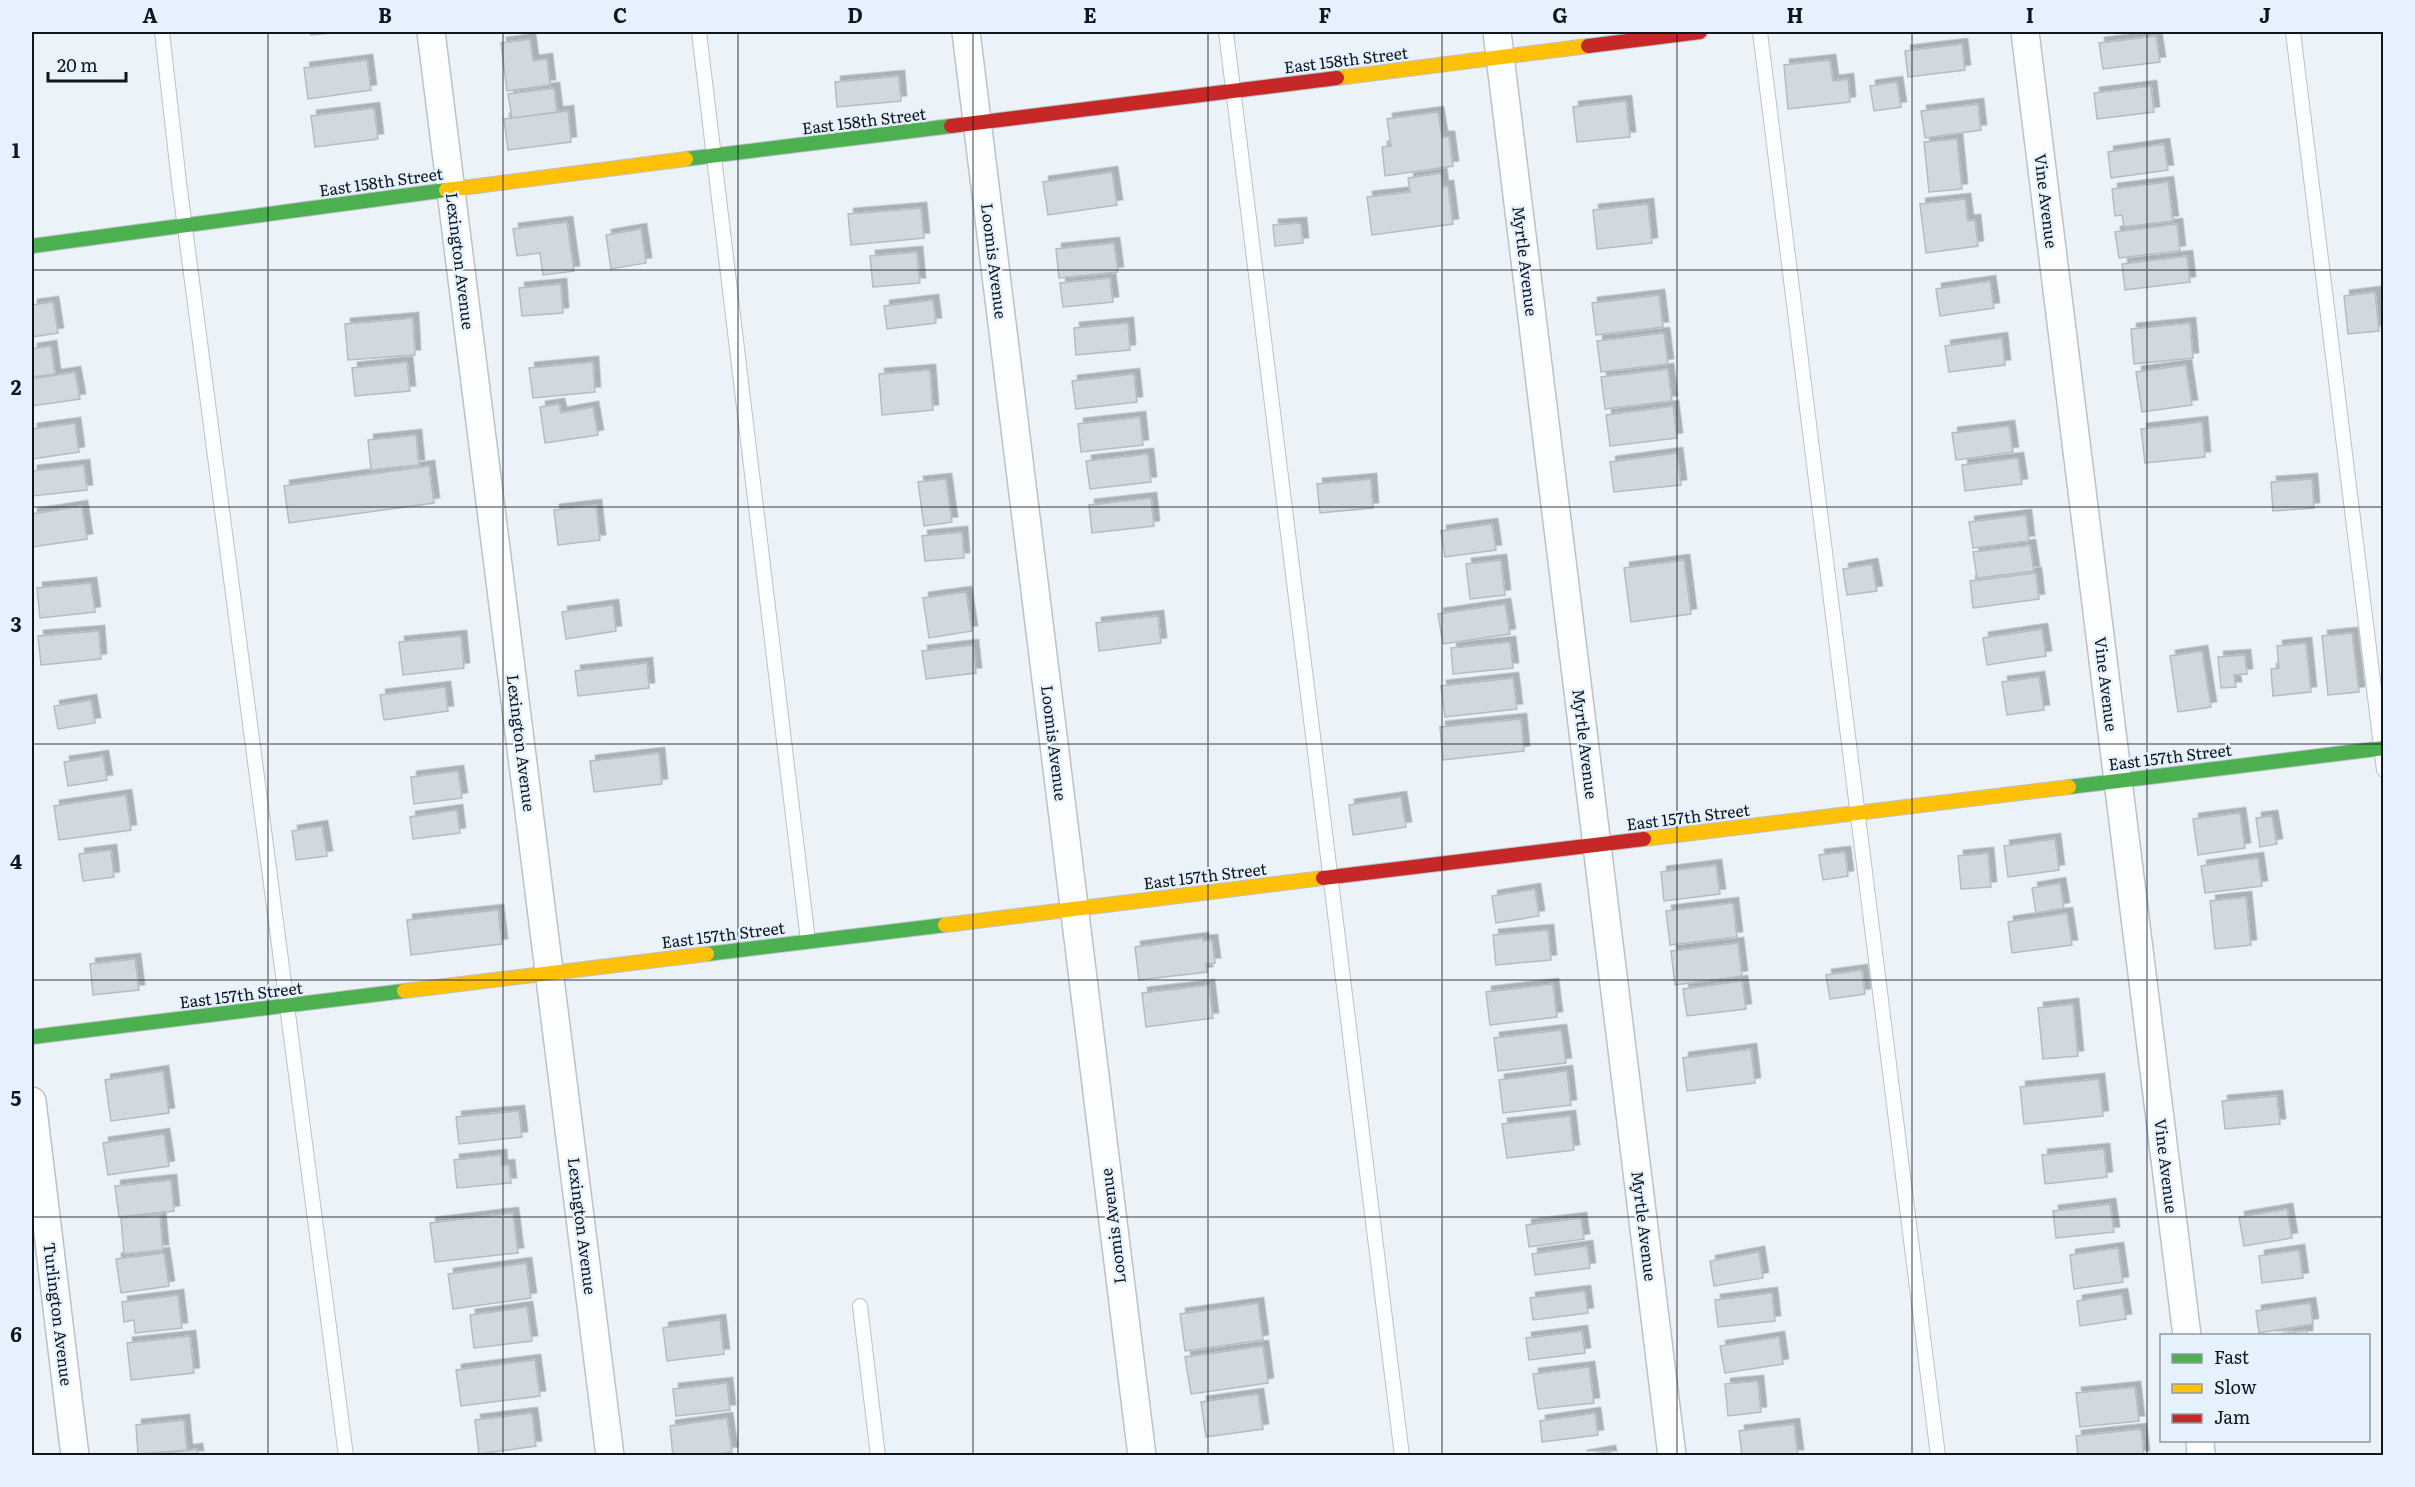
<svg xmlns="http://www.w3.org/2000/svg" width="2415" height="1487" viewBox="0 0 2415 1487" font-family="Literata,serif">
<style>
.building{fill:#d0dade;stroke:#b4bdc1;stroke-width:1.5;filter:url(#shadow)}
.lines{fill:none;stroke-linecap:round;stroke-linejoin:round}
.lane-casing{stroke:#bbc2c8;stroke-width:16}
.street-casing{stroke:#bbc2c8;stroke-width:30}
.fast-casing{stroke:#bbc2c8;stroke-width:16}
.slow-casing{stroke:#bbc2c8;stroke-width:16}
.jam-casing{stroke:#bbc2c8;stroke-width:16}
.lane{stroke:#fcfdfe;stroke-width:14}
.street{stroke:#fcfdfe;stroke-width:27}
.fast{stroke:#4caf50;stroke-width:14}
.slow{stroke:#ffc107;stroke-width:14}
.jam{stroke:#c62828;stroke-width:14}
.grid{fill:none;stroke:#0f171e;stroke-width:1.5;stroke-opacity:0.55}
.labels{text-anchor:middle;stroke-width:4.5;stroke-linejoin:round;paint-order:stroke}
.street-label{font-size:16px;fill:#0f171e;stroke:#e5f2fe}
.neatline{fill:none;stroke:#0f171e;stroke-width:2}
.grid-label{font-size:20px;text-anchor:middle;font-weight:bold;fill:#0f171e}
</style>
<defs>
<filter id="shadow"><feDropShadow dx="5.5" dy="-5.5" stdDeviation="0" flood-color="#0004"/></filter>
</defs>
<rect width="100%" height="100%" fill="#ebf2f8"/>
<path class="building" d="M 310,32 L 343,32 L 311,35 Z
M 2156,36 L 2160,62 L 2103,69 L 2099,43 Z
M 530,39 L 533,61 L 547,59 L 550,85 L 507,91 L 501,43 Z
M 1962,44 L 1965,70 L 1908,77 L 1905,51 Z
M 367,60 L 371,90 L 308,99 L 304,68 Z
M 1830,60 L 1833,81 L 1848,79 L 1850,102 L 1788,109 L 1784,65 Z
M 899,76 L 901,101 L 837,107 L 835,82 Z
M 1897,82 L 1901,107 L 1874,111 L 1870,86 Z
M 2151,86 L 2154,112 L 2097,119 L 2094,93 Z
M 554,88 L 557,112 L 512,118 L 508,94 Z
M 1626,101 L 1630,137 L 1577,142 L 1573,107 Z
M 1978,104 L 1981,130 L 1925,138 L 1921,111 Z
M 374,108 L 378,139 L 315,147 L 311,116 Z
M 568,111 L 571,142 L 508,150 L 504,119 Z
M 1438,112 L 1442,137 L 1449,137 L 1453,166 L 1385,176 L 1382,147 L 1391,146 L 1387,119 Z
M 1957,139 L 1962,189 L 1929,192 L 1924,142 Z
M 2164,144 L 2168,170 L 2111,178 L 2108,152 Z
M 1112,172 L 1117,205 L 1048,215 L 1043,182 Z
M 1441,173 L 1443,187 L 1448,186 L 1453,224 L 1372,235 L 1367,197 L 1410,192 L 1408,178 Z
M 2168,182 L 2173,221 L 2124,227 L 2122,215 L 2115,216 L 2112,189 Z
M 1965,199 L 1968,221 L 1975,220 L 1978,246 L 1926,253 L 1920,204 Z
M 1648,204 L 1652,243 L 1597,249 L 1593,210 Z
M 921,208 L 924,238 L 851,245 L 848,214 Z
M 567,222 L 574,271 L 543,275 L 540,253 L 517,256 L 513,229 Z
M 1301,223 L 1303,243 L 1275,246 L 1273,225 Z
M 2177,224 L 2180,251 L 2119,258 L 2115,232 Z
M 641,229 L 646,263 L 611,269 L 606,235 Z
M 1114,243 L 1118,272 L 1059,278 L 1056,249 Z
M 917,252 L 920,283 L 873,287 L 870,256 Z
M 2187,256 L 2190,282 L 2125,290 L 2122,264 Z
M 1110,278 L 1113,302 L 1063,307 L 1060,283 Z
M 1990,281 L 1994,308 L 1940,316 L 1936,289 Z
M 561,284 L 563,313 L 522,316 L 519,288 Z
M 2375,292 L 2379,331 L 2348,334 L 2344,296 Z
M 1659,295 L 1663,327 L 1596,335 L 1592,303 Z
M 933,300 L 936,323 L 887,329 L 884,306 Z
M 53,302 L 58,333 L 32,337 L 32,305 Z
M 413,318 L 415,355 L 348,360 L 345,324 Z
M 1128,323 L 1130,350 L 1076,355 L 1074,328 Z
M 2190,323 L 2193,358 L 2134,364 L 2131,329 Z
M 1664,333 L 1668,364 L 1601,372 L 1597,341 Z
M 2002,338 L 2005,365 L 1949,372 L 1945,346 Z
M 51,346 L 55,374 L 32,377 L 32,349 Z
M 407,362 L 410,391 L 355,396 L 352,368 Z
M 593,362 L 595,392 L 533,398 L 529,368 Z
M 2186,365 L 2192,405 L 2142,412 L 2136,372 Z
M 1668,369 L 1672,401 L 1605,409 L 1601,377 Z
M 930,370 L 933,410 L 882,415 L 879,374 Z
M 75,372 L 80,399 L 32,406 L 32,379 Z
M 1134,374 L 1137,402 L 1076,409 L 1072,381 Z
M 559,404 L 561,413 L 593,407 L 598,435 L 545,443 L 540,407 Z
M 1673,406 L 1677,438 L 1610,446 L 1606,415 Z
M 1140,417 L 1143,445 L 1081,452 L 1078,424 Z
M 2202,422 L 2205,457 L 2145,463 L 2141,429 Z
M 75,423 L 79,452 L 32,459 L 32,429 Z
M 2009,426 L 2013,452 L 1956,460 L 1952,433 Z
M 416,435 L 419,465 L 371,470 L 368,440 Z
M 1677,453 L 1681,485 L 1614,492 L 1610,462 Z
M 1148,454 L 1151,482 L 1090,489 L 1086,461 Z
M 2018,458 L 2022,484 L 1965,491 L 1962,465 Z
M 84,465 L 87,490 L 32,496 L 32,471 Z
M 429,466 L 434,503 L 289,523 L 284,486 Z
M 946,479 L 952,522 L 924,526 L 918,482 Z
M 1371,479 L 1373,508 L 1320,513 L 1317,484 Z
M 2312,479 L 2314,508 L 2273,511 L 2271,482 Z
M 1151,498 L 1154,526 L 1092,533 L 1089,505 Z
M 596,505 L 600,540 L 558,545 L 554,510 Z
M 82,506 L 87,539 L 32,547 L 32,514 Z
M 2026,515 L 2029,541 L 1973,548 L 1969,522 Z
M 1492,524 L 1496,550 L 1445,557 L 1441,531 Z
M 962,532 L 964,558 L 925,561 L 922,536 Z
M 2030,545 L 2034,571 L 1977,578 L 1973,552 Z
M 1501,560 L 1505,595 L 1470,599 L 1466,564 Z
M 1684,560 L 1691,614 L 1631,622 L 1624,568 Z
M 1872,564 L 1877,591 L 1847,595 L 1843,569 Z
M 2036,573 L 2039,599 L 1973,608 L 1970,581 Z
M 91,583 L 95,612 L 40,618 L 37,588 Z
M 966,592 L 972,631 L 929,638 L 923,598 Z
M 1505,604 L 1510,634 L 1443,644 L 1438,614 Z
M 613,605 L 616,631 L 566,639 L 562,612 Z
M 1158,616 L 1161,643 L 1099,651 L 1096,623 Z
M 2042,629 L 2046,656 L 1987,665 L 1983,638 Z
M 99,631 L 101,659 L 41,665 L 38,636 Z
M 2352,633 L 2359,692 L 2328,695 L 2322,636 Z
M 461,636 L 464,668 L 403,675 L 399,642 Z
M 1510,642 L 1513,668 L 1453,674 L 1451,648 Z
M 2306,643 L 2311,692 L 2273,696 L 2271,669 L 2279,668 L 2277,646 Z
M 973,645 L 976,673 L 926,679 L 922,651 Z
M 2202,651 L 2211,707 L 2178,712 L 2170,656 Z
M 2245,655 L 2247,674 L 2234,675 L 2236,687 L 2221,688 L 2218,657 Z
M 647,663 L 649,688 L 578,696 L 575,671 Z
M 2039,677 L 2044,710 L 2007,715 L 2002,682 Z
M 1513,678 L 1517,709 L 1445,717 L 1441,686 Z
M 445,687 L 448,711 L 384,720 L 380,695 Z
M 91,700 L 95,723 L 58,729 L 54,706 Z
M 1521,719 L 1524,751 L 1443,760 L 1440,727 Z
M 659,753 L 662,784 L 594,792 L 590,761 Z
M 103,756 L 107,780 L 68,786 L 64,762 Z
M 458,771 L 462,798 L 414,804 L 411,777 Z
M 126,795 L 131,830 L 59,840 L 54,806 Z
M 1401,797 L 1406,827 L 1353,835 L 1349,805 Z
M 457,810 L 460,833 L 413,839 L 410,817 Z
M 2240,813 L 2245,848 L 2198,855 L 2193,819 Z
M 2272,816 L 2277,844 L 2260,847 L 2256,818 Z
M 322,826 L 327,856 L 296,860 L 292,831 Z
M 2055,839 L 2059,870 L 2008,877 L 2004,846 Z
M 111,850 L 114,877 L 83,881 L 79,854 Z
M 1845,852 L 1848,876 L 1823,880 L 1819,855 Z
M 1988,853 L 1991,887 L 1961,889 L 1958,856 Z
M 2258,858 L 2262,886 L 2205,893 L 2201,866 Z
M 1716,865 L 1720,894 L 1664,901 L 1661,872 Z
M 2060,883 L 2064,908 L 2036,913 L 2032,888 Z
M 1535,889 L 1539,916 L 1496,923 L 1492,896 Z
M 2246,897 L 2251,945 L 2215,949 L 2210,901 Z
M 1733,903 L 1737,937 L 1670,945 L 1666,911 Z
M 498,910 L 502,944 L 411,955 L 407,920 Z
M 2067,913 L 2072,945 L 2012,953 L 2008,922 Z
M 1548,930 L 1551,960 L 1496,965 L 1493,935 Z
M 1203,938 L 1203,941 L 1212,940 L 1215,963 L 1206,964 L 1207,972 L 1139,980 L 1135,947 Z
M 1738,943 L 1742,976 L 1675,985 L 1671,951 Z
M 135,959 L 139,990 L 93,995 L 90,964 Z
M 1862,970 L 1865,994 L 1830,999 L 1826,975 Z
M 1742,981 L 1746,1009 L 1687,1016 L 1683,989 Z
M 1553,984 L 1557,1017 L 1490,1025 L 1486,992 Z
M 1209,985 L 1213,1018 L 1146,1027 L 1142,993 Z
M 2073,1004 L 2078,1056 L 2043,1059 L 2038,1008 Z
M 1561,1030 L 1566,1063 L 1498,1071 L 1494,1038 Z
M 1751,1049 L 1755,1083 L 1687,1091 L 1683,1058 Z
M 163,1071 L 169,1113 L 111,1121 L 105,1080 Z
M 1567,1071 L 1571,1105 L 1503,1113 L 1499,1080 Z
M 2099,1079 L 2103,1116 L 2024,1124 L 2020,1087 Z
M 2277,1096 L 2280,1124 L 2225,1129 L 2222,1101 Z
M 519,1111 L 522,1137 L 459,1144 L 456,1117 Z
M 1570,1116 L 1574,1150 L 1507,1158 L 1502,1124 Z
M 164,1134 L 169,1166 L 108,1175 L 103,1143 Z
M 2104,1149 L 2107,1177 L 2045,1184 L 2042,1155 Z
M 501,1155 L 502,1166 L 509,1165 L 511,1183 L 457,1188 L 454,1160 Z
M 171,1180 L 174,1211 L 119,1217 L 115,1186 Z
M 2110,1204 L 2114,1232 L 2056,1238 L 2053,1211 Z
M 2287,1209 L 2292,1238 L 2244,1246 L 2239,1217 Z
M 513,1213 L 518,1253 L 435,1262 L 430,1223 Z
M 160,1215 L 163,1250 L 124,1254 L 121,1218 Z
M 1581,1218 L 1584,1239 L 1529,1247 L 1526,1225 Z
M 1587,1246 L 1590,1268 L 1535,1275 L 1532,1254 Z
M 2118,1248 L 2123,1282 L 2074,1289 L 2070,1255 Z
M 2299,1250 L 2303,1278 L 2262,1283 L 2259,1256 Z
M 1759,1252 L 1763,1278 L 1714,1286 L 1710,1261 Z
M 164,1253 L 169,1286 L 121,1293 L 116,1259 Z
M 526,1263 L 531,1298 L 453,1309 L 448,1274 Z
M 1585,1291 L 1588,1313 L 1533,1320 L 1530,1298 Z
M 1772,1293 L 1775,1321 L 1718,1327 L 1715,1300 Z
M 2122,1294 L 2126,1319 L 2080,1326 L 2077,1301 Z
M 178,1295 L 182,1328 L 135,1333 L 134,1320 L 124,1322 L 122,1302 Z
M 1258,1303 L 1263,1340 L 1185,1351 L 1180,1314 Z
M 2310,1303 L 2313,1324 L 2259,1333 L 2256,1311 Z
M 527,1307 L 532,1341 L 474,1348 L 470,1315 Z
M 720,1320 L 724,1354 L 667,1361 L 663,1328 Z
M 2307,1330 L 2307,1336 L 2267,1336 Z
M 1582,1331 L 1585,1353 L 1529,1360 L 1526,1338 Z
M 190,1336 L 194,1373 L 131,1380 L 127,1343 Z
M 1779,1337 L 1783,1364 L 1725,1373 L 1720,1346 Z
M 1263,1346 L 1268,1383 L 1191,1394 L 1185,1357 Z
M 535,1360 L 540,1396 L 461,1406 L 456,1370 Z
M 1589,1367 L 1594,1403 L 1538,1409 L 1533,1374 Z
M 1758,1381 L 1761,1412 L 1728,1416 L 1725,1384 Z
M 727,1383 L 730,1410 L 676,1416 L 673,1389 Z
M 2135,1387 L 2139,1421 L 2080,1427 L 2076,1393 Z
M 1258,1394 L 1263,1429 L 1206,1437 L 1201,1402 Z
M 532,1413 L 536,1446 L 479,1454 L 475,1420 Z
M 1595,1413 L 1598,1435 L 1542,1442 L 1540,1421 Z
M 727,1418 L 732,1452 L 703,1456 L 673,1456 L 670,1426 Z
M 184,1420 L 187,1450 L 138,1454 L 136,1425 Z
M 1794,1424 L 1798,1455 L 1742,1456 L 1739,1431 Z
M 2141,1429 L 2144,1456 L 2078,1456 L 2076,1436 Z
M 197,1449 L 198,1456 L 144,1456 Z
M 1610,1451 L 1611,1456 L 1581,1456 Z"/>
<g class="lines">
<defs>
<path id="lane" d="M 162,32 L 179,182 L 346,1456
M 699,32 L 808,941
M 1226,32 L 1402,1456
M 1760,32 L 1938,1456
M 2293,32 L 2384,770
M 860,1306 L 878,1456"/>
<path id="street" d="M 431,32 L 610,1456
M 966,32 L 1142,1456
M 1497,32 L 1672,1456
M 2025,32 L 2187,1336
M 32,1101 L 75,1456
M 2200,1440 L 2201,1456"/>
<path id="fast" d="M 686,159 L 951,126
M 32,246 L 446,190
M 2069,787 L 2384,748
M 707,954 L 945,925
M 32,1037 L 404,991"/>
<path id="slow" d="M 1337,78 L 1588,46
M 446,190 L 686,159
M 1644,839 L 2069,787
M 945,925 L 1323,878
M 404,991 L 707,954"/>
<path id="jam" d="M 1588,46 L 1700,32
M 951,126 L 1337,78
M 1323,878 L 1644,839"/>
</defs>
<use href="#lane" class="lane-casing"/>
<use href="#street" class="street-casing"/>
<use href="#fast" class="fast-casing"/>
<use href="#slow" class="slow-casing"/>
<use href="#jam" class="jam-casing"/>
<use href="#lane" class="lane"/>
<use href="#street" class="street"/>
<use href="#fast" class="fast"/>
<use href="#slow" class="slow"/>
<use href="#jam" class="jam"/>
</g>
<path class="grid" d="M 268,32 L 268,1456M 503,32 L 503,1456M 738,32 L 738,1456M 973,32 L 973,1456M 1208,32 L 1208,1456M 1442,32 L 1442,1456M 1677,32 L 1677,1456M 1912,32 L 1912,1456M 2147,32 L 2147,1456M 32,270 L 2384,270M 32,507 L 2384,507M 32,744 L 2384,744M 32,980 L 2384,980M 32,1217 L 2384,1217"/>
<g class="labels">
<g class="street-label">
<text transform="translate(1346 60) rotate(-7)" y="6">East 158th Street</text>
<text transform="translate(864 121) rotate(-7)" y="6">East 158th Street</text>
<text transform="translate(381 182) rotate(-8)" y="6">East 158th Street</text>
<text transform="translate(2046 201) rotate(83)" y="6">Vine Avenue</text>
<text transform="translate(460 261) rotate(83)" y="6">Lexington Avenue</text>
<text transform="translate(994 261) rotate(83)" y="6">Loomis Avenue</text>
<text transform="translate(1525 261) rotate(83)" y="6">Myrtle Avenue</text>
<text transform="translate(2106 684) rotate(83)" y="6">Vine Avenue</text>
<text transform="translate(521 743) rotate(83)" y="6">Lexington Avenue</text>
<text transform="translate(1054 743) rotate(83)" y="6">Loomis Avenue</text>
<text transform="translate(1585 744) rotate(83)" y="6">Myrtle Avenue</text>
<text transform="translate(2170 757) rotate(-7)" y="6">East 157th Street</text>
<text transform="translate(1688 817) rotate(-7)" y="6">East 157th Street</text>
<text transform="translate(1205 876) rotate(-7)" y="6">East 157th Street</text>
<text transform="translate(723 935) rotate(-7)" y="6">East 157th Street</text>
<text transform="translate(241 995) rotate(-7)" y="6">East 157th Street</text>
<text transform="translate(2166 1166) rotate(83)" y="6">Vine Avenue</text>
<text transform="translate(582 1226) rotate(83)" y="6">Lexington Avenue</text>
<text transform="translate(1113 1226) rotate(-97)" y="6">Loomis Avenue</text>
<text transform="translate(1644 1226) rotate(83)" y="6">Myrtle Avenue</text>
<text transform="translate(58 1314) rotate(83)" y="6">Turlington Avenue</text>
</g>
</g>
<rect width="2415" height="1487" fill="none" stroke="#e5f2fe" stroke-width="66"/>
<rect x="2160" y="1334" width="210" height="108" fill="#e5f2fe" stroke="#8f9aa4" stroke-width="1.5"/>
<rect x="2172" y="1354" width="30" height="9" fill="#4caf50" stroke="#8f9aa4" stroke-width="1.5"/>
<text x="2214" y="1364" font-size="18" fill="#0f171e">Fast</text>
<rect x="2172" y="1384" width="30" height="9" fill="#ffc107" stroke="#8f9aa4" stroke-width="1.5"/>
<text x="2214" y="1394" font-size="18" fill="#0f171e">Slow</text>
<rect x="2172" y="1414" width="30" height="9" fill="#c62828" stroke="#8f9aa4" stroke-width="1.5"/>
<text x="2214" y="1424" font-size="18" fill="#0f171e">Jam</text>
<path d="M48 72v9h78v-9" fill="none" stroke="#0f171e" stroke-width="3"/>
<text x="57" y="72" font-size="18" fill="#0f171e" stroke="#e5f2fe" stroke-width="4.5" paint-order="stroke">20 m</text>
<rect x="33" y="33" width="2349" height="1421" class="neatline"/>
<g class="grid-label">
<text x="150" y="23">A</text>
<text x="385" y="23">B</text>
<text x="620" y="23">C</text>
<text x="855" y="23">D</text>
<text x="1090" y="23">E</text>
<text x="1325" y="23">F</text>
<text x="1560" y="23">G</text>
<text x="1795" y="23">H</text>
<text x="2030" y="23">I</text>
<text x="2265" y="23">J</text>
<text x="16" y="158">1</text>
<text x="16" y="395">2</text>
<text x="16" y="632">3</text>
<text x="16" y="869">4</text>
<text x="16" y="1106">5</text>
<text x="16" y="1342">6</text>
</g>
</svg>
